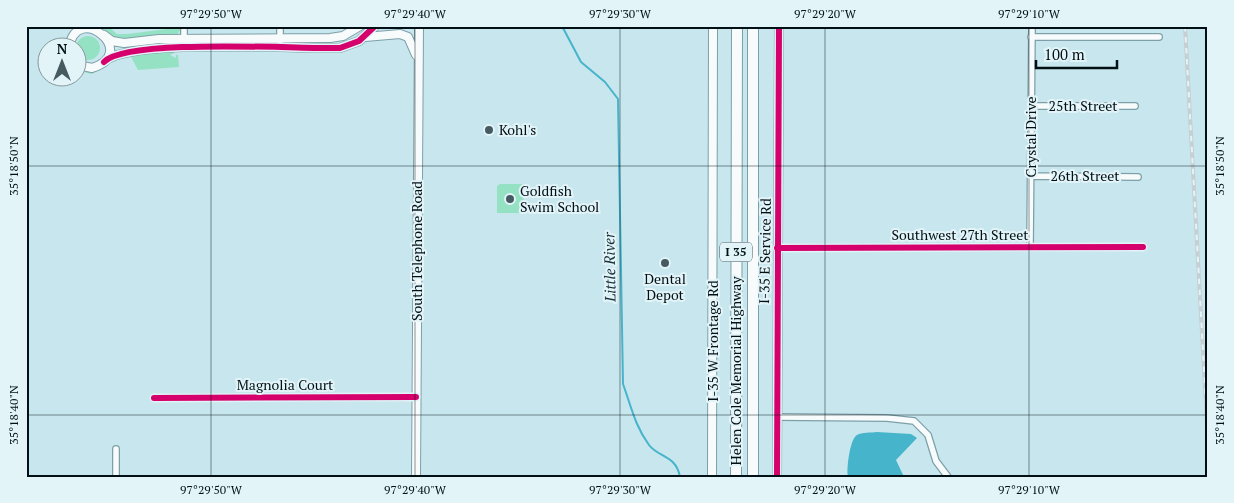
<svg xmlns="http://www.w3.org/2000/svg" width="1234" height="503" viewBox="0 0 1234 503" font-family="'PT Serif',serif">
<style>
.green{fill:#95e1c3}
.water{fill:#46b4cb}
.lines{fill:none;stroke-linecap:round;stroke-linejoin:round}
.stream{stroke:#46b4cb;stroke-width:2}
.street-casing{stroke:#7da0a8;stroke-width:8}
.secondary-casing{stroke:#7da0a8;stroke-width:10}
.highway-casing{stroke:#7da0a8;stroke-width:12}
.street{stroke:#f7fbfc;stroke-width:5.5}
.secondary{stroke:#f7fbfc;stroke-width:8}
.highway{stroke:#f7fbfc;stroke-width:10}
.rail-casing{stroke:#c6cfd1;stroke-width:4}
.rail{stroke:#e3f4f9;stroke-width:2;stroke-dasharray:5.5;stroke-linecap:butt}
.cycleway-casing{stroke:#e3f4f9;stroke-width:9}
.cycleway{stroke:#d6006c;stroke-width:6}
.ticks{fill:none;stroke:#001015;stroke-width:1;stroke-opacity:0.45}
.poi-dot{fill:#465b61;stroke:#e3f4f9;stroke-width:2}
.labels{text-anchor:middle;stroke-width:4;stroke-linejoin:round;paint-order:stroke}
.shield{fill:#e3f4f9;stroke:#445459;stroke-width:1}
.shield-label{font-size:12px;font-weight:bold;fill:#001015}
.street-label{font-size:14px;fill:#001015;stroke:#e3f4f9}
.poi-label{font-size:14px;fill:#001015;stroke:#e3f4f9;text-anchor:start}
.water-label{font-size:15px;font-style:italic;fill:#173138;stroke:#e3f4f9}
.neatline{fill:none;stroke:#001015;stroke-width:2}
.ticks-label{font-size:12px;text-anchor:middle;fill:#001015}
</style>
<rect width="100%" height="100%" fill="#c8e6ee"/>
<path class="green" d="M 100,26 L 108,26 L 117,34 L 128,34 L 182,27 L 177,35 C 153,37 116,48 100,26 Z
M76 48a12 12 0 1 1 24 0a12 12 0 1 1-24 0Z
M 174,51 L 174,53 L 170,55 L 176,58 L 176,55 L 178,55 L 179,67 L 138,70 L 131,57 L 116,60 L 92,74 L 78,71 L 78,67 L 87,70 L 117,56 Z
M 500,184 L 524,184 L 523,213 L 497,213 L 497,186 Z"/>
<path class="water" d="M 877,432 L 911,434 L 917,438 L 896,460 L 904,477 L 848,477 C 846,470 850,438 857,435 C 862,432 871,433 877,432 Z"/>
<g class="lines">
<path class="stream" d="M 562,26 L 581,62 L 605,82 L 618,99 L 623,384 C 631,406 635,426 649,445 C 659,458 676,455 680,477"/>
<defs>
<path id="street" d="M 1031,37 L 1159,37
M 184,42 L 184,26
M 280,42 L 280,26
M 1031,106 L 1135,106
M 1031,176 L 1138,177
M 1030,247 L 1032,26
M 777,248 L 1143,247
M 154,398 L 416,397
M 777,417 L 887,418 L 914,421 L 928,435 L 936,461 L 948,477
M 116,477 L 116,449"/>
<path id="secondary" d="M 104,35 L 112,41 L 124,43 L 159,39 L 330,38 L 343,36 L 360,26
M 365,37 L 400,34 L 408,37 L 416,55
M 69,48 C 76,0 141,53 92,68 L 78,65
M 104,62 C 127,38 299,49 340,48 L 359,41 L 375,26
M 416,477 L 419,26
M 712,477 L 713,26
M 777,477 L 779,26"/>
<path id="highway" d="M 753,26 L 753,477
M 736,477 L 737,26"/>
</defs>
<use href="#street" class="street-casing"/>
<use href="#secondary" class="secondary-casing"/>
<use href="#highway" class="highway-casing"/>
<use href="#street" class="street"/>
<use href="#secondary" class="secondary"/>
<use href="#highway" class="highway"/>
<defs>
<path id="rail" d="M 1185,26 L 1208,441"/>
</defs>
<use href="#rail" class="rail-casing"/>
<use href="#rail" class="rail"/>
<defs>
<path id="cycleway" d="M 104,62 C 127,38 299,49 340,48 L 359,41 L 375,26
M 777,248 L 1143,247
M 154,398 L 416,397
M 777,477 L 779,26"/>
</defs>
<use href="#cycleway" class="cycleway-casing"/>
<use href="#cycleway" class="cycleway"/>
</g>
<path class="ticks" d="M 211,26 L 211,477M 415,26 L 415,477M 620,26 L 620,477M 825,26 L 825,477M 1029,26 L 1029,477M 26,166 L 1208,166M 26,415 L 1208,415"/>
<g class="poi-dot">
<circle cx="489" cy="130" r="5"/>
<circle cx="510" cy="199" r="5"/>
<circle cx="665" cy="263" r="5"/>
</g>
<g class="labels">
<rect class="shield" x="720" y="242.5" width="32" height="19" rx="4"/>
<g class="shield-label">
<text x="736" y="256">I 35</text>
</g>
<g class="street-label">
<text x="1083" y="111">25th Street</text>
<text transform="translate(1031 137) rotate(-90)" y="5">Crystal Drive</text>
<text x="1085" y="181">26th Street</text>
<text x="960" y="240">Southwest 27th Street</text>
<text transform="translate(417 251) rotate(-90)" y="5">South Telephone Road</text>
<text transform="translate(765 251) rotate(-89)" y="5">I-35 E Service Rd</text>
<text transform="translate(713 341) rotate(-90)" y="5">I-35 W Frontage Rd</text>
<text transform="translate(736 371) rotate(-90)" y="5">Helen Cole Memorial Highway</text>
<text x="285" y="390">Magnolia Court</text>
</g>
<g class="poi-label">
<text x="499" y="135">Kohl's</text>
<text x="520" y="196">Goldfish<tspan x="520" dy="16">Swim School</tspan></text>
<text x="665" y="284" text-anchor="middle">Dental<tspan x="665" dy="16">Depot</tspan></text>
</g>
<g class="water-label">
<text transform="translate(610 267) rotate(-91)" y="5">Little River</text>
</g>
</g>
<rect width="1234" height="503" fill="none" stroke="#e3f4f9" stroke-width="55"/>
<g transform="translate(62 62)"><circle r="24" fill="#e3f4f9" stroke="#88999e"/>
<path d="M0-4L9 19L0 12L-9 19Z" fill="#465b61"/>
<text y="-8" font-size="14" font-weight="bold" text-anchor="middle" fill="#001015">N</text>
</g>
<path d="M1036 60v8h81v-8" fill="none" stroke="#001015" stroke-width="2.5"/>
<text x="1044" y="60" font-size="15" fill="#001015" stroke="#e3f4f9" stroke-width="4" paint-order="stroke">100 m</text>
<rect x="28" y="28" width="1178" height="448" class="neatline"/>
<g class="ticks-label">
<text x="211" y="18">97°29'50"W</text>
<text x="415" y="18">97°29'40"W</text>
<text x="620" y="18">97°29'30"W</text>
<text x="825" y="18">97°29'20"W</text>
<text x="1029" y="18">97°29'10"W</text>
<text transform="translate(14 166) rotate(-90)" y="4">35°18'50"N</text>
<text transform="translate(1220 166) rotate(-90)" y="4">35°18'50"N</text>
<text transform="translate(14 415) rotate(-90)" y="4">35°18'40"N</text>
<text transform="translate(1220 415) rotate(-90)" y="4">35°18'40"N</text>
<text x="211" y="494">97°29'50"W</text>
<text x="415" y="494">97°29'40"W</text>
<text x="620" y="494">97°29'30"W</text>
<text x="825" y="494">97°29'20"W</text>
<text x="1029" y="494">97°29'10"W</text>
</g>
</svg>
